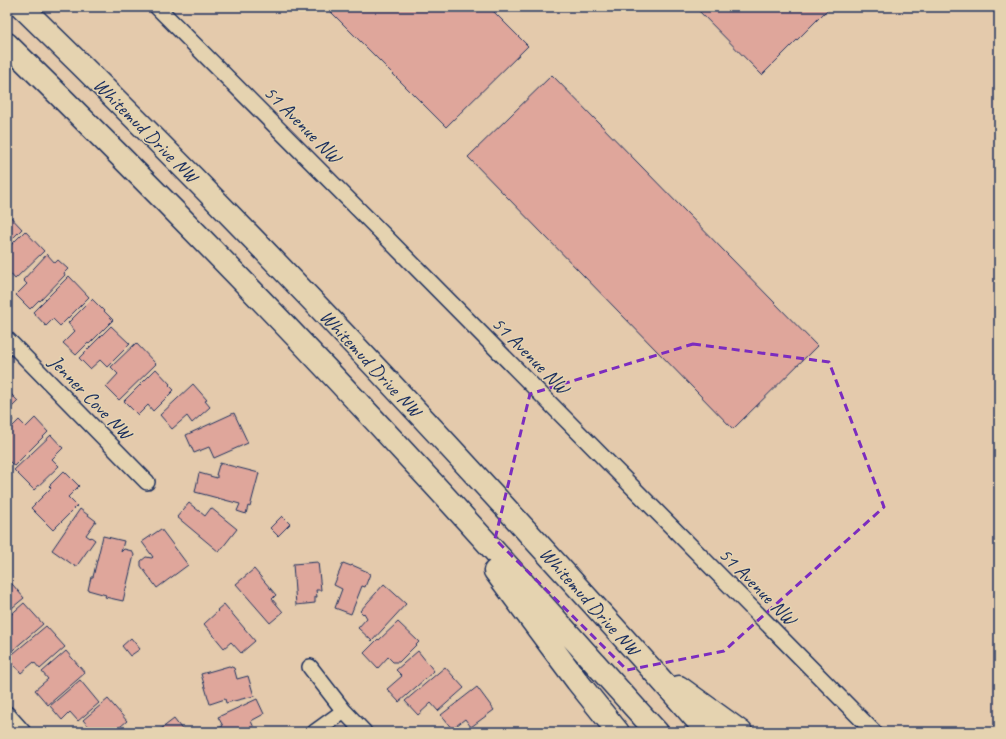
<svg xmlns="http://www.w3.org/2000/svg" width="1006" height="739" viewBox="0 0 1006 739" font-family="Caveat,sans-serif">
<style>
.building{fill:#dfa69b;stroke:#1b2f5e}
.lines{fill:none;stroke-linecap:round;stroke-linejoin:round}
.minor-casing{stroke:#1b2f5e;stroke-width:18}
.motorway-casing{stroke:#1b2f5e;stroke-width:25}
.minor{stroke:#e5d3b0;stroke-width:15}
.motorway{stroke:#e5d3b0;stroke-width:22}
.marked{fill:none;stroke:#7b2cbf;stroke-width:3;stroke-dasharray:8 5;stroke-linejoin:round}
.labels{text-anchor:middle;stroke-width:3;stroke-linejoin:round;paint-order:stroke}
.street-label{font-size:20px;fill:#1b2f5e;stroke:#e5d3b0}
</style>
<rect width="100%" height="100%" fill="#e4caac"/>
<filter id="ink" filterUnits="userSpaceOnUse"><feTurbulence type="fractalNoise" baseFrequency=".025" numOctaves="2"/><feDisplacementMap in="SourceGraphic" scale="8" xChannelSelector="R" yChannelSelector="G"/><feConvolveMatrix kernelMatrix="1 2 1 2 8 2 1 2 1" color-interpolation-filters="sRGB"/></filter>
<g filter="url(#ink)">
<path class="building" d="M 326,7 L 489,7 L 528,46 L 446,127 Z
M 695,7 L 830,7 L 762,75 Z
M 552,75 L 817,346 L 733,429 L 468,157 Z
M 7,213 L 22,229 L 7,244 Z
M 25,231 L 44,251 L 15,279 L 9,272 L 7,274 L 7,249 Z
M 47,254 L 55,263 L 58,260 L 68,269 L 64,273 L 65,275 L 40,301 L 39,300 L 30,309 L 16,295 L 27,284 L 23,280 Z
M 69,276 L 89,297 L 60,326 L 53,319 L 46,326 L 33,312 Z
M 92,299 L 113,320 L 89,344 L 88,343 L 76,355 L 63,343 L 75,331 L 68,323 Z
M 111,326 L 130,344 L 107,367 L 100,360 L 90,369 L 79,358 Z
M 136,343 L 156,364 L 119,400 L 106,387 L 118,374 L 111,367 Z
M 156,369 L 170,384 L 169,385 L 174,390 L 153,411 L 148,405 L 138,415 L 124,401 Z
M 193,384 L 207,400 L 205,401 L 210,407 L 192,423 L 187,416 L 172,429 L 160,415 Z
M 7,390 L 18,401 L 7,412 Z
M 234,413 L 248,443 L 214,458 L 209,447 L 194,453 L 186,435 Z
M 7,415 L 13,420 L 7,426 Z
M 35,418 L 48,432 L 14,466 L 7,459 L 7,432 L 19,420 L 26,427 Z
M 51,435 L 63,448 L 52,459 L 59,466 L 34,490 L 14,470 Z
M 220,463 L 259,473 L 250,507 L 248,506 L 246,514 L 237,511 L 240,504 L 195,492 L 199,473 L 217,478 L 217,475 L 216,475 L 219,465 L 220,465 Z
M 64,471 L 79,486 L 68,497 L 77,506 L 53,530 L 31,508 L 51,488 L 49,486 Z
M 189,503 L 205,516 L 211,508 L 237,529 L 219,552 L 177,517 Z
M 80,509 L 96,521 L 86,535 L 90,538 L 91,537 L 95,540 L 76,567 L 52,550 Z
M 282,516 L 290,524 L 278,536 L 270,528 Z
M 161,529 L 188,565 L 157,588 L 141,566 L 141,561 L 146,557 L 152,558 L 153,557 L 142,542 Z
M 103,536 L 124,541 L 121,552 L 124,549 L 132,551 L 134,555 L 123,601 L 105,597 L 106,595 L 88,590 L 91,577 L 93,577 Z
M 318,562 L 321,590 L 316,590 L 317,597 L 315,597 L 315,603 L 296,605 L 293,564 Z
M 343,563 L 351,566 L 352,565 L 368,572 L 368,573 L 370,574 L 365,587 L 362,586 L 351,614 L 335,608 L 342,589 L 334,585 Z
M 254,569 L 276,595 L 272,599 L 283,612 L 270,623 L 236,584 Z
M 7,578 L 24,598 L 7,612 Z
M 384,584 L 406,604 L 372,641 L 358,628 L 367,618 L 364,613 L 363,614 L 360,611 Z
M 24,603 L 43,624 L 7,655 L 7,618 Z
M 224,604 L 255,641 L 241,653 L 231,642 L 224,648 L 204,624 L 218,611 L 217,610 Z
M 398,622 L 419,642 L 399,662 L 393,662 L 388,657 L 378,668 L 364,653 L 378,639 L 379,640 Z
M 46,626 L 65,647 L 40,669 L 34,662 L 21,673 L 8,658 Z
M 131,638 L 140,649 L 130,656 L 122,646 Z
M 66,651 L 85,673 L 48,705 L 35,690 L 48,679 L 42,672 Z
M 418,651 L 434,671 L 399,702 L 387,689 L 402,676 L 396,670 Z
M 229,666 L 234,668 L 237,679 L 248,676 L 254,696 L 226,703 L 225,699 L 210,704 L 201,674 Z
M 445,667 L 464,688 L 438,711 L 431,703 L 418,715 L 405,701 Z
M 80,680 L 99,703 L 78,721 L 70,712 L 62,720 L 50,706 Z
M 477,687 L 494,710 L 471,727 L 465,719 L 452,729 L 441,715 Z
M 108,699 L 127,721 L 114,732 L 84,732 L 89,727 L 83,720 Z
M 257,699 L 264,714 L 251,721 L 255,730 L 251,732 L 221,732 L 219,728 L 223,726 L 218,717 Z
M 174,719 L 184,732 L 157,732 Z"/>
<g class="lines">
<defs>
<path id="minor" d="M 157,7 L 379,230 L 874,732
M 7,339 L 147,482
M 310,667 L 344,711 L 364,732
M 7,714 L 23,732
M 315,732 L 344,711"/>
<path id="motorway" d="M 22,7 C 198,178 368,356 533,538 C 591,602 650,666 707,732
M 7,44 C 146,180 283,320 415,464 C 497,552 576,643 657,732
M 495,571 L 577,681 L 618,732
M 679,687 L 741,732"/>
</defs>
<use href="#minor" class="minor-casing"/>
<use href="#motorway" class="motorway-casing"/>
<use href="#minor" class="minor"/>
<use href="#motorway" class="motorway"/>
</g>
</g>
<path class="marked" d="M 693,344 L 829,362 L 884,507 L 724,651 L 627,670 L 495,539 L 530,394 Z"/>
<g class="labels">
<g class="street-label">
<text transform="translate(303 124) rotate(45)" y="7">51 Avenue NW</text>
<text transform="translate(146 130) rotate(45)" y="7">Whitemud Drive NW</text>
<text transform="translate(531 355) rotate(45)" y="7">51 Avenue NW</text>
<text transform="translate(371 363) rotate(47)" y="7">Whitemud Drive NW</text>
<text transform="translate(91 397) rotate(46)" y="7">Jenner Cove NW</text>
<text transform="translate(758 586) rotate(45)" y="7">51 Avenue NW</text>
<text transform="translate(590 601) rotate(48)" y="7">Whitemud Drive NW</text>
</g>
</g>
<rect width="1006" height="739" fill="none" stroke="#e5d3b0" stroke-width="24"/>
<rect x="12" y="12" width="982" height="715" fill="none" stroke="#1b2f5e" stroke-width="1.5" filter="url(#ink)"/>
</svg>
